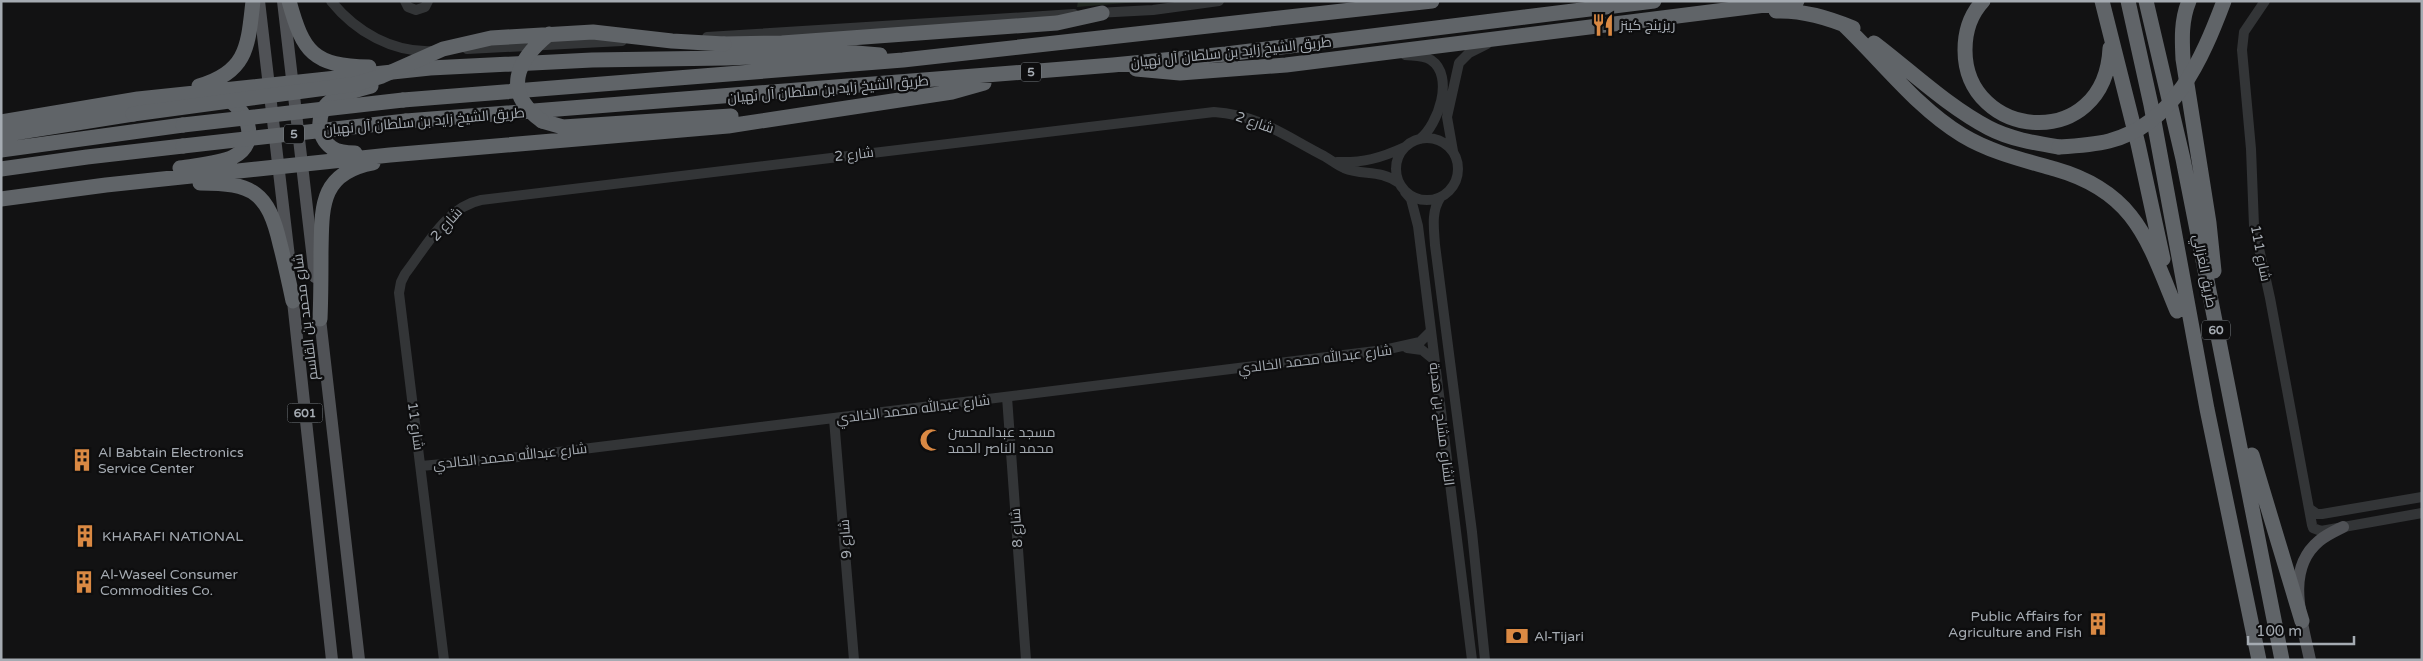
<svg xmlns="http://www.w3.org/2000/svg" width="2423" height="661" viewBox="0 0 2423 661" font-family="'Varela Round',Cairo,sans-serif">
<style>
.green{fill:#1f251f}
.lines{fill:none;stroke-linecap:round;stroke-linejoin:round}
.tertiary{stroke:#333537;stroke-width:10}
.primary{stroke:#505256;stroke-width:12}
.motorway{stroke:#606468;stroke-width:15}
.motorway-bridge{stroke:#606468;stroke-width:15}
.labels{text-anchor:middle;stroke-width:4.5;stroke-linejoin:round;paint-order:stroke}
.shield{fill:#0d0d0e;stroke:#777c81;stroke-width:1}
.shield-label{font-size:12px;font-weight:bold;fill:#a5abb2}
.poi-label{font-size:14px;fill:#a5abb2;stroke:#0d0d0e;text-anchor:start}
.street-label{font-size:14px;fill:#a5abb2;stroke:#0d0d0e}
</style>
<rect width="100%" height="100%" fill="#121213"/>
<path class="green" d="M 1078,1 L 1151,1 L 1077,7 Z"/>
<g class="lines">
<path class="tertiary" d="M 331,1 C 356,32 393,53 433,51
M 405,1 L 408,7 L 416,10 L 425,7 L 428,1
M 2265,1 L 2244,32 L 2242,50 L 2251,149 L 2254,226 L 2270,298 L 2312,525 L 2313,528 L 2321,531 L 2422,513
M 1096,13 L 1153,10 L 1219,1
M 707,37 L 1074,14
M 467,49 L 622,41
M 1405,55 C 1414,56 1423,55 1431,60 C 1455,76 1438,125 1420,139
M1396 169a31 31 0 1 1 62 0a31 31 0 1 1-62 0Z
M 1453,151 L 1447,117 L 1459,63 L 1469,53 L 1487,44
M 1337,162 C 1363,163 1381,158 1405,147
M 1405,192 L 1411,199 L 1418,226 L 1472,660
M 1440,198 C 1431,212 1434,229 1435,245 L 1472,532 L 1485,660
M 1407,348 L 1422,350 L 1433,359
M 1007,397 L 1026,660
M 834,419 L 854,660
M 421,466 L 518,457 L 1384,350 L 1420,342 L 1430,332
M 2310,509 L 2317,514 L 2322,514 L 2422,497
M 444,660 L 399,293 L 401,282 L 405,274 C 426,247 446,207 481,200 L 1214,112 C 1259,115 1285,136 1324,156 C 1331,160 1337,165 1344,168 C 1364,176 1379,169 1399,183"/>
<path class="primary" d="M 259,1 L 289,257
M 283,1 L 315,277
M 292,292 L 332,660
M 319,310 L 359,660
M 2310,660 C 2302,621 2284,570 2319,541 C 2326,535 2335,531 2343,527"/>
<path class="motorway" d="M 289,1 C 303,52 313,66 369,67
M 1983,1 C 1970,15 1965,31 1965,50 C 1965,140 2105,154 2110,48
M 2102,1 L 2138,144 L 2163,259
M 2128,1 L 2151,105 L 2207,409 L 2259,660
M 2146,1 L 2183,159 L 2282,660
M 2189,1 C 2181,20 2182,40 2183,59 L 2209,223 L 2214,271
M 1776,11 C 1803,10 1828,18 1853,28
M 1843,24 C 1882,61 1917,108 1962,135 C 1990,152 2023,160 2055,169 C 2136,192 2148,241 2177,311
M 1874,43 C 1911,71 1947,106 1989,128 C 2010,139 2035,143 2059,147
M 724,44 L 782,43 L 1057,23 L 1102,13
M 1136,69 L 1180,73 L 1286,65 L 1797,1
M 199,86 C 248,72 248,45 253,1
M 403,100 L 903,60 L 1432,1
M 406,121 L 1113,65 L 1226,54 L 1654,1
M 542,121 L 563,127 L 731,116
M 1,122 L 138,99 L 430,68 L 592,60 L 726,58 L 856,53 L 880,55
M 1,135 L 133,114
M 1,150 L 183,125
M 355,153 C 348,153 338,152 332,148 C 317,137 315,112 331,101 C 342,93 358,90 371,86
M 180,168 C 197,165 218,164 233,157 C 262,143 247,106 222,97
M 1,169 L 87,157 L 183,146
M 200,183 C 253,183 268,192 280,244 C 285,263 289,282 293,301
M 1,199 L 106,185 L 390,155 L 728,126 L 952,92 L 984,83
M 320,319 C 321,296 321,274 321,252 C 322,208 319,173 373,163
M 2252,455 L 2302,621"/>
<path class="motorway-bridge" d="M 133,114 L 356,84 L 382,76 L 443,49 L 491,38 L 593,32 L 672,41 L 724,44
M 542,121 C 502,92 516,61 549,34
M 183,125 L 403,100
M 183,146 L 406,121
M 2059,147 C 2076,146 2093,145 2109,141 C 2175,124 2202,59 2224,1"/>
</g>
<defs>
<symbol id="restaurant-bare" viewBox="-9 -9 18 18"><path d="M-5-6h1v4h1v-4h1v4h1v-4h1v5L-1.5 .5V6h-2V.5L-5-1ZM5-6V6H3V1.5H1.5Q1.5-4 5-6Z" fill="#da8943" stroke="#0d0d0e" stroke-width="2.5" paint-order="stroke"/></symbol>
<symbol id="mosque-bare" viewBox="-9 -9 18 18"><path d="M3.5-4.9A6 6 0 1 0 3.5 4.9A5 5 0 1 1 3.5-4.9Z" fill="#da8943" stroke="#0d0d0e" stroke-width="2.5" paint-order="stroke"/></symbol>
<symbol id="building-bare" viewBox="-9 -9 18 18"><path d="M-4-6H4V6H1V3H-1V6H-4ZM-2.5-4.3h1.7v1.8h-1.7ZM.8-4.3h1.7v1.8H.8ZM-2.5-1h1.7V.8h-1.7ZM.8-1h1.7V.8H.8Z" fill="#da8943" stroke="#0d0d0e" stroke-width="2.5" paint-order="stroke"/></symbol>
<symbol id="bank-bare" viewBox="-9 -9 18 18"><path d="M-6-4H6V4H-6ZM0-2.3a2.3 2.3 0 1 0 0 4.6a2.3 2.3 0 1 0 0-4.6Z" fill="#da8943" stroke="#0d0d0e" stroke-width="2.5" paint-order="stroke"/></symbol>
</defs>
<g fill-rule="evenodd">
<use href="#restaurant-bare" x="1587" y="9" width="32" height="32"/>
<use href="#mosque-bare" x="915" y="424" width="32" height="32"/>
<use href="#building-bare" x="66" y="444" width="32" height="32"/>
<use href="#building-bare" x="69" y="520" width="32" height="32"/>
<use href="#building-bare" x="68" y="566" width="32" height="32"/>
<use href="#building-bare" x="2082" y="608" width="32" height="32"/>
<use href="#bank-bare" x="1501" y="620" width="32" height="32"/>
</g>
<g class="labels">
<g class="shield">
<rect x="1021" y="62.5" width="20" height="19" rx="4"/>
<rect x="284" y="124.5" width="20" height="19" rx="4"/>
<rect x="2202" y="320.5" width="28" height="19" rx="4"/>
<rect x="287.5" y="403.5" width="35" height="19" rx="4"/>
</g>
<g class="shield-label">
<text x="1031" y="76">5</text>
<text x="294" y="138">5</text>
<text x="2216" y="334">60</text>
<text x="305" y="417">601</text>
</g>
<g class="poi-label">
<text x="1620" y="30">ريزينج كينز</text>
<text x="948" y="437">مسجد عبدالمحسن<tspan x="948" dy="16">محمد الناصر الحمد</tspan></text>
<text x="98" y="457">Al Babtain Electronics<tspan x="98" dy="16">Service Center</tspan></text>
<text x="102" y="541">KHARAFI NATIONAL</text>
<text x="100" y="579">Al-Waseel Consumer<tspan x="100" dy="16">Commodities Co.</tspan></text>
<text x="2082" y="621" text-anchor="end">Public Affairs for<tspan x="2082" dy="16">Agriculture and Fish</tspan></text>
<text x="1534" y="641">Al-Tijari</text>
</g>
<g class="street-label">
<text transform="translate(1231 52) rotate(-6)" y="5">طريق الشيخ زايد بن سلطان آل نهيان</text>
<text transform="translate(828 89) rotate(-5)" y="5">طريق الشيخ زايد بن سلطان آل نهيان</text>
<text transform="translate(424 121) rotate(-5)" y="5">طريق الشيخ زايد بن سلطان آل نهيان</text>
<text transform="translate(1255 122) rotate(19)" y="5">شارع 2</text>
<text transform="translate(854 154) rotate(-7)" y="5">شارع 2</text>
<text transform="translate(446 224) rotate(-48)" y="5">شارع 2</text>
<text transform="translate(2261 253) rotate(79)" y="5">شارع 111</text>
<text transform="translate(2205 271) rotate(79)" y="5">طريق الغزالي</text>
<text transform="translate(305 317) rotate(-97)" y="5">شارع محمد بن القاسم</text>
<text transform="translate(1315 359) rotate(-7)" y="5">شارع عبدالله محمد الخالدي</text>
<text transform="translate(913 409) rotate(-7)" y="5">شارع عبدالله محمد الخالدي</text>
<text transform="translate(1442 424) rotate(83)" y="5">الشارع مشلح بن هدبة</text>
<text transform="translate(416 426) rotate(82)" y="5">شارع 11</text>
<text transform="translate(510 456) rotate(-6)" y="5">شارع عبدالله محمد الخالدي</text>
<text transform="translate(1016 528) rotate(-94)" y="5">شارع 8</text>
<text transform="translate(845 539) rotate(-94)" y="5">شارع 9</text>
</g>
</g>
<rect width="2423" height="661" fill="none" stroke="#a5abb2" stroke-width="5"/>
<path d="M2248 636v8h106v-8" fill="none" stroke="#a5abb2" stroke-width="2.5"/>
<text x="2256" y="636" font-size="15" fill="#a5abb2" stroke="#0d0d0e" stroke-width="4" paint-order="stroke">100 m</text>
</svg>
